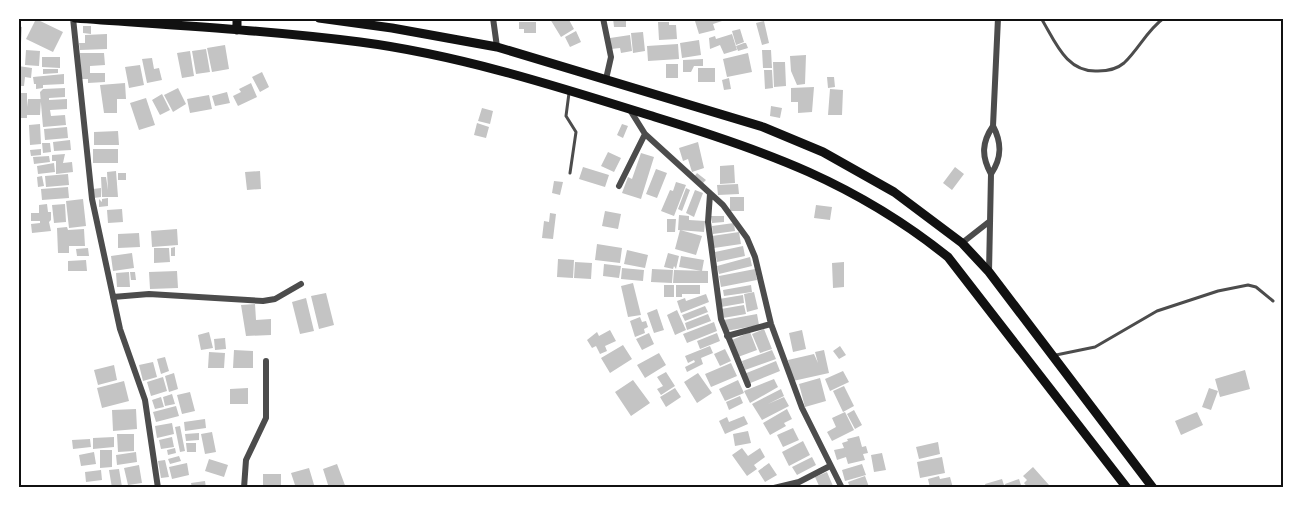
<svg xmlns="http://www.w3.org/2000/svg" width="1301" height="506" viewBox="0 0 1301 506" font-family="Merriweather,serif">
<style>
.building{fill:#c4c4c4}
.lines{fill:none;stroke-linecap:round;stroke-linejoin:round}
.service{stroke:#4c4c4c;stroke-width:3}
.minor{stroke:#4c4c4c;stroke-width:6}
.trunk{stroke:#111;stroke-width:9}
.neatline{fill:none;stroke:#111;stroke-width:2}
</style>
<rect width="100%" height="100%" fill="#fff"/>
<path class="building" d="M 568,18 L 574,29 L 561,37 L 550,19 Z
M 613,18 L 626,18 L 626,27 L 614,27 Z
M 705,18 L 721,18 L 722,21 L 713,24 L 715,30 L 699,34 L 695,21 Z
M 36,19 L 63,32 L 53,52 L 26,39 Z
M 764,21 L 769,43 L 762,45 L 756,23 Z
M 519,22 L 536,22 L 536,33 L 524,33 L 524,29 L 519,29 Z
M 658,22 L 669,22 L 669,25 L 676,25 L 677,39 L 659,40 Z
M 18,26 L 22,27 L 21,43 L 18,43 Z
M 83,26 L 91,26 L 91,34 L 83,33 Z
M 740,29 L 744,42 L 736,45 L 732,31 Z
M 576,31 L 581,42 L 570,47 L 565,37 Z
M 643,32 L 645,51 L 633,53 L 631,33 Z
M 107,34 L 107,49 L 80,50 L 79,43 L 85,43 L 85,35 Z
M 732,34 L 737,50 L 724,54 L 720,45 L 710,49 L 709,38 L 715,36 L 716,39 Z
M 630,35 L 632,51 L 621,53 L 620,48 L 611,49 L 610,38 Z
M 699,40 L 701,55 L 682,58 L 680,43 Z
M 744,43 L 746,43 L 748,48 L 738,51 L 736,46 Z
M 678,44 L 679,59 L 648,61 L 647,46 Z
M 225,45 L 229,69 L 212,72 L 207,48 Z
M 206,49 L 210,72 L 196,74 L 192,51 Z
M 26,50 L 40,51 L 39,66 L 25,65 Z
M 762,50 L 771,50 L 772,68 L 763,68 Z
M 190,51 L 194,76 L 182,78 L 177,53 Z
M 80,53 L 104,53 L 105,65 L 90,66 L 90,73 L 105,73 L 105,82 L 88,83 L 88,79 L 81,79 Z
M 748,53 L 752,72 L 727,77 L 723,59 Z
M 806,55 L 805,84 L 797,85 L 791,71 L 790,56 Z
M 42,57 L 60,57 L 60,68 L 42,67 Z
M 152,58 L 154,69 L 159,68 L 162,80 L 147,83 L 142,59 Z
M 703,59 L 703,66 L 694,66 L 691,72 L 683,72 L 683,60 Z
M 773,62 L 785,62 L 786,86 L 774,87 Z
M 666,64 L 678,64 L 678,78 L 666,78 Z
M 140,65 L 144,85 L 129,88 L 125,67 Z
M 18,66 L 32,68 L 31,78 L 25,77 L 24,86 L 18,86 Z
M 698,68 L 715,68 L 715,82 L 698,82 Z
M 43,69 L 58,69 L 58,73 L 43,74 Z
M 764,70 L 772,70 L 773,88 L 765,89 Z
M 262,72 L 269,87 L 260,92 L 252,77 Z
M 64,74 L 64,84 L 43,85 L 43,88 L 36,89 L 36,84 L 34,84 L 33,77 Z
M 827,77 L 834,77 L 835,87 L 828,88 Z
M 729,78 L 731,89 L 724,90 L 722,80 Z
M 125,83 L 126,99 L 117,99 L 117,113 L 104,113 L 100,85 Z
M 251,83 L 257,97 L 238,106 L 233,96 L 241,92 L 239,89 Z
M 814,87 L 812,112 L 798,113 L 798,102 L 791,102 L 791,88 Z
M 65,88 L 65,97 L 49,98 L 49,100 L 67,99 L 67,109 L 50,110 L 51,116 L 65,115 L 66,125 L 43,127 L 40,92 L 43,89 Z
M 178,88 L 186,104 L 173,112 L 164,95 Z
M 830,89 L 843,90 L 842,115 L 828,115 Z
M 227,92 L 230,103 L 215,106 L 212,96 Z
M 18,93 L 27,93 L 27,107 L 28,99 L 41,99 L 40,115 L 27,115 L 27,118 L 18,118 Z
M 162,94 L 170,110 L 160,115 L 152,100 Z
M 209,95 L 212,109 L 190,113 L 187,99 Z
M 146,98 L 155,125 L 139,130 L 130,103 Z
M 771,106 L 782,108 L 780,118 L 770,116 Z
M 482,108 L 493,111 L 490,124 L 478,121 Z
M 477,123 L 489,127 L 486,138 L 474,135 Z
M 40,124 L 41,144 L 30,145 L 29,125 Z
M 622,124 L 628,126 L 623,138 L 617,135 Z
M 67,127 L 68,138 L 45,140 L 44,129 Z
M 118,131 L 119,145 L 94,145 L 94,132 Z
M 70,140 L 71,150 L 54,151 L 53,142 Z
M 698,142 L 704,168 L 692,172 L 688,159 L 683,161 L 679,148 Z
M 42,143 L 50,143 L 51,152 L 43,153 Z
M 41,149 L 41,155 L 31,156 L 30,150 Z
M 93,149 L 118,149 L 118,163 L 93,163 Z
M 608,152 L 621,158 L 614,172 L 601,166 Z
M 641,153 L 654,157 L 641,199 L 622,193 L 628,177 L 632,179 Z
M 65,154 L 63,163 L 72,162 L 73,172 L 56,174 L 56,161 L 52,161 L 52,155 Z
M 49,156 L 50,162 L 34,164 L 33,157 Z
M 54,163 L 55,172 L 38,174 L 37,166 Z
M 734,165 L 735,183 L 720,184 L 720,166 Z
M 583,167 L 609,175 L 605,187 L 579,179 Z
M 955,167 L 964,174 L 952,190 L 943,183 Z
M 656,169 L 667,173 L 657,198 L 646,194 Z
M 116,171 L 118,197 L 102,197 L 101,177 L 106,177 L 108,190 L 107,172 Z
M 260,171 L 261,189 L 247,190 L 245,172 Z
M 118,173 L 126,173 L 126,180 L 118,180 Z
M 697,173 L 706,180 L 702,184 L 694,177 Z
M 68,174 L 69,185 L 46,187 L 45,176 Z
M 42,176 L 44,186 L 38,187 L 37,177 Z
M 554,181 L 563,182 L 560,195 L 552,193 Z
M 676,182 L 686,185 L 674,216 L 661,211 L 670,190 L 673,191 Z
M 738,184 L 739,194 L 718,195 L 717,185 Z
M 68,187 L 69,198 L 42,200 L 41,189 Z
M 101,188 L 101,197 L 94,198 L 93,189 Z
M 686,188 L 690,190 L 682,211 L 678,209 Z
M 695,190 L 703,193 L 694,217 L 686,213 Z
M 730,197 L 744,197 L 744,211 L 730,211 Z
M 108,198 L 108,206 L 99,207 L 99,199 L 102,202 L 102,199 Z
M 83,199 L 86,226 L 69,228 L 66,201 Z
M 47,204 L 48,212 L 51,212 L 51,220 L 49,222 L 51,231 L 32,233 L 31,224 L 40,223 L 40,221 L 31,221 L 31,213 L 39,213 L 39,205 Z
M 65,204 L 66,222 L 54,223 L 52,205 Z
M 816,205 L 832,207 L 830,220 L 814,218 Z
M 122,209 L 123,222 L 108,223 L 107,210 Z
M 605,211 L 621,214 L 618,229 L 602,226 Z
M 550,213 L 556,214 L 553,239 L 542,238 L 544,221 L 549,222 Z
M 679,215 L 689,216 L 689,220 L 705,221 L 704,232 L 678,230 Z
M 711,216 L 724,216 L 724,222 L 712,223 Z
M 667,219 L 676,219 L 675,232 L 667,232 Z
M 734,223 L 735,231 L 713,234 L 712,226 Z
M 67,227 L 68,230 L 84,229 L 85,246 L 69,246 L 69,253 L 58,253 L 57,228 Z
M 177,229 L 178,245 L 152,247 L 151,231 Z
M 680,230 L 702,236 L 696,255 L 675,249 Z
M 739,232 L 741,244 L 714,248 L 712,236 Z
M 139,233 L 140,247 L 118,248 L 118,234 Z
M 597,244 L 622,248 L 620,263 L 595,260 Z
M 743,246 L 745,256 L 717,262 L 715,252 Z
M 175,247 L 175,256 L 171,256 L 171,248 Z
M 88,248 L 89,256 L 77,256 L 76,249 Z
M 154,248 L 169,248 L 170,262 L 154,263 Z
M 627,250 L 648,255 L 645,268 L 624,264 Z
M 132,253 L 134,268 L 113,271 L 111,256 Z
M 668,253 L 679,256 L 676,269 L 674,266 L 673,269 L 664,267 Z
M 681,256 L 704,260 L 702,271 L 679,267 Z
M 750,257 L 752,266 L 719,274 L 717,266 Z
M 558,259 L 574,260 L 573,278 L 557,277 Z
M 86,260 L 87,271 L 68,271 L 68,261 Z
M 575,262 L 592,263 L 591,279 L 574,278 Z
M 844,262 L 844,287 L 833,288 L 832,263 Z
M 604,264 L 621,266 L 619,278 L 603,276 Z
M 622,268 L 644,270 L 643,281 L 621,279 Z
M 652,269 L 673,270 L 672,283 L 651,282 Z
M 755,269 L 757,280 L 721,287 L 719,276 Z
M 674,270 L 708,271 L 708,283 L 673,283 Z
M 177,271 L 178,288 L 150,289 L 149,272 Z
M 129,272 L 130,287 L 117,287 L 116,273 Z
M 130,272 L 135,272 L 136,280 L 131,280 Z
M 633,283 L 641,315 L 628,317 L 621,286 Z
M 664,285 L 674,285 L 674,297 L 664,297 Z
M 676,285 L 700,285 L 700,294 L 682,294 L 682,297 L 676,297 Z
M 751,285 L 752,292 L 724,296 L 723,290 Z
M 754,292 L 758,309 L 747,312 L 744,294 Z
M 326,293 L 334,325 L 319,329 L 311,296 Z
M 706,294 L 709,302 L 681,313 L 677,301 L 685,298 L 686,301 Z
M 743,295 L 744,303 L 721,307 L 719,299 Z
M 306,298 L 314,331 L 300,334 L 292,302 Z
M 255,304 L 256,320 L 271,319 L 271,335 L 246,336 L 241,305 Z
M 744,305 L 746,314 L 723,318 L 721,309 Z
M 705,306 L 708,312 L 685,321 L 682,315 Z
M 657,309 L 664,330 L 654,333 L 647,313 Z
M 677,310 L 686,330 L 675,335 L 667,315 Z
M 708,314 L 711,321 L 687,330 L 685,323 Z
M 757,314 L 759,325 L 726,331 L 724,320 Z
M 640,317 L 642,322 L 646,321 L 648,327 L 644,329 L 645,333 L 635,337 L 630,321 Z
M 714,322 L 717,331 L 687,343 L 683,334 Z
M 764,329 L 772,349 L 760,353 L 752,334 Z
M 610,330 L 616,341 L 605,346 L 607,351 L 600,354 L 596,346 L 592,348 L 587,340 L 597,332 L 599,336 Z
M 802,330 L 806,349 L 793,352 L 789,333 Z
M 209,332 L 213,348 L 201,350 L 198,335 Z
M 750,332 L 757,350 L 738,357 L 732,340 Z
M 649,333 L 654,344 L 642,350 L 636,339 Z
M 717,333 L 720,341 L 700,349 L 697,341 Z
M 225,338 L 226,349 L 215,350 L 214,339 Z
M 623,345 L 632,359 L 610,373 L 601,358 Z
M 710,346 L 713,353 L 701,358 L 703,364 L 687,372 L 685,367 L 695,362 L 694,360 L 688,363 L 685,356 Z
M 840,346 L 846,355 L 839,359 L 833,351 Z
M 725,349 L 731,361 L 720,366 L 714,354 Z
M 234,350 L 253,351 L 253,368 L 233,368 Z
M 772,350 L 776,359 L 745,370 L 742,361 Z
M 824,350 L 829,373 L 793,381 L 788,360 L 814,354 L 818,363 L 815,352 Z
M 209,352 L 225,353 L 224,368 L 208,368 Z
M 659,353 L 666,365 L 645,378 L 637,365 Z
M 165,357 L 169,371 L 161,374 L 157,359 Z
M 776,361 L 780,371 L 748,384 L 744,374 Z
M 153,362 L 157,377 L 143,381 L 139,365 Z
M 731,363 L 737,376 L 711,387 L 705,374 Z
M 114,365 L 117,380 L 98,385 L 94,370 Z
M 1245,370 L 1250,389 L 1220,397 L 1215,379 Z
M 843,371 L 849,382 L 830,391 L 825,379 Z
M 666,372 L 675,386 L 661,395 L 657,389 L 663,386 L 657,377 Z
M 174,373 L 178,389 L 169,392 L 165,376 Z
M 698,373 L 712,393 L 697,403 L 684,382 Z
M 163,377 L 167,391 L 151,396 L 147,382 Z
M 820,378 L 826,401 L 805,407 L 799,384 Z
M 774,379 L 778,387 L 750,403 L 744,391 Z
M 633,380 L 650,403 L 631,416 L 615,392 Z
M 738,380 L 744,393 L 725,401 L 719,389 Z
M 124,381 L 129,401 L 102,408 L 97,388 Z
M 844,386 L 854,406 L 843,412 L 833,391 Z
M 248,388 L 248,404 L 230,404 L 230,389 Z
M 675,388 L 681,397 L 666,407 L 660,397 Z
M 1209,388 L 1218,391 L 1211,410 L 1202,407 Z
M 781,389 L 784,396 L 768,404 L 784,397 L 789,406 L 762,420 L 752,404 Z
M 190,392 L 195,411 L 182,414 L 177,395 Z
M 172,394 L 175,404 L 165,406 L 163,397 Z
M 740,396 L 743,403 L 729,410 L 726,402 Z
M 161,397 L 164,407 L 155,409 L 152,400 Z
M 176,406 L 179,416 L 156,422 L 153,412 Z
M 136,409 L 137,429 L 113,431 L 112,410 Z
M 787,409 L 792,419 L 784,423 L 786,426 L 770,435 L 763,423 Z
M 854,410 L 862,425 L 855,429 L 847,414 Z
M 845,412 L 854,430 L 832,441 L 827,432 L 836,427 L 832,418 Z
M 1197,412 L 1203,425 L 1181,435 L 1175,421 Z
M 744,416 L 748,424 L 725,434 L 719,421 L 727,417 L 729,422 Z
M 205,419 L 206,428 L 185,431 L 184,422 Z
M 172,423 L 174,434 L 157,438 L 155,426 Z
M 180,426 L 185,451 L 180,452 L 175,427 Z
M 793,428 L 799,440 L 783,447 L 777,435 Z
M 748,431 L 751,443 L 735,446 L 733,434 Z
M 212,432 L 216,452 L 205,454 L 201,434 Z
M 199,433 L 199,440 L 186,441 L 185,434 Z
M 117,434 L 134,434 L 134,451 L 118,452 Z
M 859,436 L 862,447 L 866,446 L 868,453 L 863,454 L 865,460 L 848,464 L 846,457 L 837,460 L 834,450 L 844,448 L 842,443 L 848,441 L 847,439 Z
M 114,437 L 114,447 L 93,449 L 93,438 Z
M 172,437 L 174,447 L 161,449 L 159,440 Z
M 90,439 L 91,447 L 73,449 L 72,440 Z
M 803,441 L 810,455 L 789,466 L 782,452 Z
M 938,442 L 940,454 L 919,459 L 916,447 Z
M 186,443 L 196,443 L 196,452 L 187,452 Z
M 175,448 L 176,453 L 168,455 L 167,450 Z
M 742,448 L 748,456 L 760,448 L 765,457 L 754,465 L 757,469 L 747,476 L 732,455 Z
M 100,450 L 112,450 L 112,467 L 100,468 Z
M 94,452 L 96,464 L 81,466 L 79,455 Z
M 136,452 L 137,462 L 117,465 L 116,455 Z
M 882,453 L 886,470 L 874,472 L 871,455 Z
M 179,456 L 181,461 L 170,464 L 168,459 Z
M 812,457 L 816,465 L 797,475 L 792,467 Z
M 942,457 L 945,473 L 920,478 L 917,462 Z
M 209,459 L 228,465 L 224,477 L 205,471 Z
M 165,460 L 169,477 L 161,478 L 158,461 Z
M 187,463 L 189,475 L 172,479 L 169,467 Z
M 769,463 L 777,475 L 765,482 L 758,471 Z
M 337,464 L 346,488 L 329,488 L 323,469 Z
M 862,464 L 866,475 L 845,481 L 842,470 Z
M 139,465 L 142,483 L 128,485 L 124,468 Z
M 1033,467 L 1049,485 L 1045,488 L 1028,488 L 1024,483 L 1027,480 L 1023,476 Z
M 309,468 L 315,488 L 296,488 L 291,473 Z
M 119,469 L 122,487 L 112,488 L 109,470 Z
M 101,470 L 102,480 L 86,482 L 85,472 Z
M 827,472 L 833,486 L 820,488 L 815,477 Z
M 263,474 L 281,474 L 281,488 L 263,488 Z
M 865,476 L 869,487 L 850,488 L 848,482 Z
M 939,476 L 940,479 L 950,477 L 953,488 L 930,488 L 928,479 Z
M 1002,479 L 1005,488 L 986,488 L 985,484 Z
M 1019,479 L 1022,488 L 1006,488 L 1005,484 Z
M 205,481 L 206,488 L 192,488 L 191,483 Z"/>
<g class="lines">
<path class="service" d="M 1041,18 C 1055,41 1066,73 1098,71 C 1108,71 1117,69 1124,63 C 1139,49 1147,30 1164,18
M 569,93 L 566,116 L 576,132 L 570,173
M 1056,355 L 1095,347 L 1157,311 L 1218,291 L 1248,285 L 1256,287 L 1273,301"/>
<path class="minor" d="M 73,18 L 92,199 L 120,329 L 145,400 L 158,488
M 493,18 L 497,47
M 603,18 L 611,57 L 606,79
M 630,110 L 645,134 L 723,205 L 747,238 L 755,257 L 771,324 L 802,408 L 842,488
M 991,174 C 1002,158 1002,143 993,126 L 998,18
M 619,186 L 645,134
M 710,194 L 708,222 L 721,319 L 748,385
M 962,243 L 990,221
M 989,272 L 991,174 C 981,156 982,142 993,126
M 113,297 L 149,294 L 263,301 L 275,299 L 301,284
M 727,336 L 771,324
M 244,488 L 246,460 L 266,418 L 266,361
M 774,488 L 799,482 L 830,466"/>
<path class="trunk" d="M 75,18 C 170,25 265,30 360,42 C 460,55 559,87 655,117 C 766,151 856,183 948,257 L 1127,488
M 319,18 L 392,28 L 497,47 L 763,127 L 823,152 L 894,192 L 962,243 L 989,272 L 1153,488
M 237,30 L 237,18"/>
</g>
<rect width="1301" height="506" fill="none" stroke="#ffffff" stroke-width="39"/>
<rect x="20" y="20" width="1262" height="466" class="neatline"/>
</svg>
